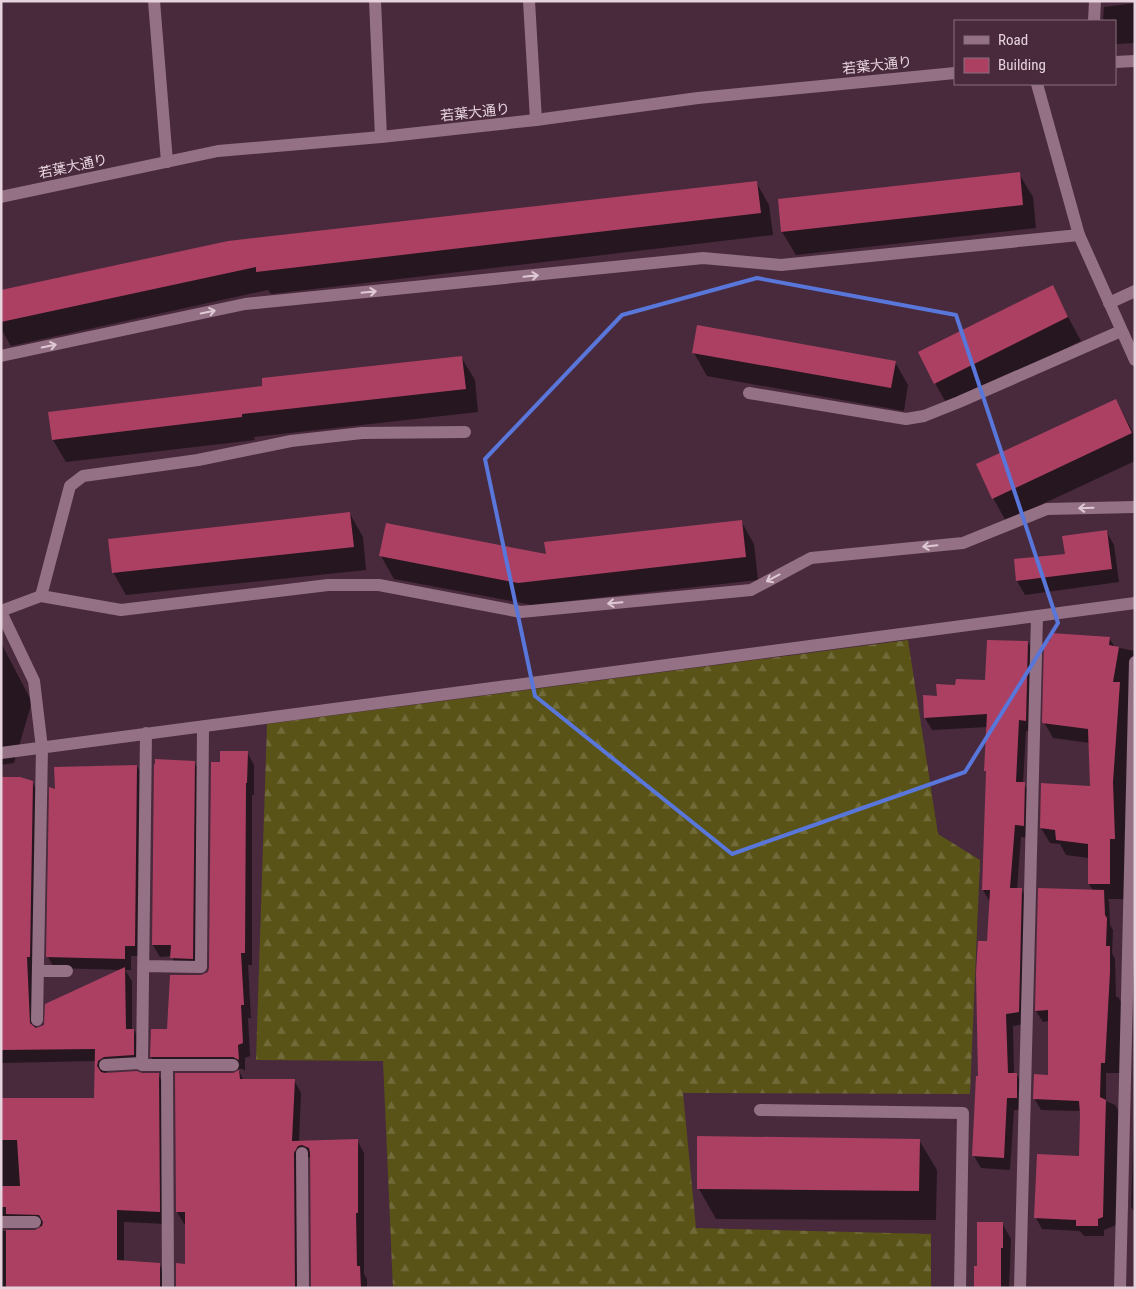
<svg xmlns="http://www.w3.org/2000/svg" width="1136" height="1289" viewBox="0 0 1136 1289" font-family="'Roboto Condensed','Noto Sans JP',sans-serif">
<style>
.forest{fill:url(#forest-firs)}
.shadow{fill:#0007}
.building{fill:#ab4062}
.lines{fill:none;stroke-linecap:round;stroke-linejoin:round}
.service{stroke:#947185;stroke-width:12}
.minor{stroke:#947185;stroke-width:12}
.tertiary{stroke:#947185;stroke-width:12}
.oneway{stroke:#dec9d4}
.marked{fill:none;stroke:#5976da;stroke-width:4;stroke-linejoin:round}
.labels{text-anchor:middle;stroke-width:4;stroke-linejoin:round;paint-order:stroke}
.street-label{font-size:14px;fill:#e6d3dd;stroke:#482a3c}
</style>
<defs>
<pattern id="forest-firs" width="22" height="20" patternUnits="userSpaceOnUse" patternTransform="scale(1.25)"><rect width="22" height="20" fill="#595318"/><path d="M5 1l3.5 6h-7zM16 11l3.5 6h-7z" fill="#716b39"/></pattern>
</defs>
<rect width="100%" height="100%" fill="#482a3c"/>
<path class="forest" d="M 908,640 L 938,834 L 980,860 L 970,1094 L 683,1093 L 696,1228 L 931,1234 L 931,1288 L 393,1288 L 383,1061 L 256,1060 L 267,724 Z"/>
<path class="shadow" d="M 1135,3 L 1135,43 L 1115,44 L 1115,21 L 1103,21 L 1104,7 Z
M 1019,174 L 1033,197 L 1036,228 L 796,255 L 782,232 L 779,201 Z
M 756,182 L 769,205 L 773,235 L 271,294 L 268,290 L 11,346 L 1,329 L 1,291 Z
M 1052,287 L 1081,341 L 948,406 L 935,383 Z
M 694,353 L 895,362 L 908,385 L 904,411 L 707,376 Z
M 461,357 L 475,380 L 478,412 L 254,437 L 255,440 L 66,462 L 53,440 L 264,387 Z
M 1116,400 L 1135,436 L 1135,461 L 1006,521 L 993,498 Z
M 350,514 L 363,537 L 366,570 L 126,595 L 113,572 Z
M 741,521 L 754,544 L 758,580 L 532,605 L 394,579 L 381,556 L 547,555 Z
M 1106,531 L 1114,545 L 1119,582 L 1025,595 L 1017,581 L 1015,560 L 1066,555 Z
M 1109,638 L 1115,647 L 1135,651 L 1130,899 L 1108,899 L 1109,902 L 1110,925 L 1113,930 L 1112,953 L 1115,959 L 1116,997 L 1118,997 L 1125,1008 L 1123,1073 L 1106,1073 L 1106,1101 L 1115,1105 L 1122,1116 L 1119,1224 L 1104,1230 L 1104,1236 L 1084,1236 L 1080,1231 L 1042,1229 L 1036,1218 L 1038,1155 L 1080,1157 L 1080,1111 L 1041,1110 L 1034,1098 L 1050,1076 L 1049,1021 L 1043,1022 L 1036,1011 L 1093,891 L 1089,884 L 1089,858 L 1066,855 L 1060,844 L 1050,843 L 1041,828 L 1092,787 L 1090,743 L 1053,738 L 1044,722 Z
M 1028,642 L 1035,654 L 1033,732 L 1026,731 L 1023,783 L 1031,795 L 1030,838 L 1021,837 L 1017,889 L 1021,889 L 1028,901 L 1025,1024 L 1013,1026 L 1014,1075 L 1017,1075 L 1024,1087 L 1023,1110 L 1014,1110 L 1010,1170 L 981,1168 L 974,1156 L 990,902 L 983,890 L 988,727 L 932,730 L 925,718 L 924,696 L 938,697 L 956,687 L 986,681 Z
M 1,643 L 32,702 L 14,763 L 1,765 Z
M 247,752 L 254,765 L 254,795 L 252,795 L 252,965 L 248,965 L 251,1018 L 248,1018 L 250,1056 L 245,1058 L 245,1071 L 243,1069 L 159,1069 L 151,1057 L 202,976 L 209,972 L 210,968 L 221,764 Z
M 194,762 L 201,774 L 199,970 L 178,970 L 172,956 L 160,957 L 153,945 L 155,765 Z
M 137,766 L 143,777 L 141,956 L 131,956 L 131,970 L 125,970 L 132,981 L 132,1030 L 134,1030 L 141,1043 L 140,1067 L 111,1069 L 103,1074 L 158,1074 L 165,1087 L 166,1224 L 124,1222 L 124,1262 L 159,1264 L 166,1276 L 166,1288 L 1,1288 L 1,1231 L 36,1231 L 42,1226 L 3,1227 L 1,1231 L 1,1099 L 95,1099 L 96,1061 L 1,1063 L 1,782 L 32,782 L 40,795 L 33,969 L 36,1030 L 45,1025 L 124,970 L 54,968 L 48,957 L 51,789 L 56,790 Z
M 239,1071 L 244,1081 L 294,1080 L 301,1093 L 299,1142 L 357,1140 L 364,1153 L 364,1274 L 367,1279 L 367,1288 L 312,1288 L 310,1157 L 304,1159 L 302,1288 L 177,1288 L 186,1265 L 186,1224 L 184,1224 L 177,1212 L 233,1074 Z
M 1134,1113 L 1135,1113 L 1135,1213 L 1131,1207 Z
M 919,1140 L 937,1170 L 936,1220 L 716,1219 L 699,1189 Z
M 1002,1223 L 1011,1239 L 1009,1288 L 975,1288 L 978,1267 Z"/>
<path class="building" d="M 1020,172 L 1023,205 L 781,232 L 778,199 Z
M 757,181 L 761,213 L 256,272 L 256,267 L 1,322 L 1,290 L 228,241 Z
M 1053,285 L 1068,317 L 934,384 L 918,352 Z
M 697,325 L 896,361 L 891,388 L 692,353 Z
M 462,356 L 466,389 L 242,414 L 242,417 L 52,440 L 48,412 L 262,386 L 262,378 Z
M 1116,399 L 1132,433 L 992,499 L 976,464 Z
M 350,512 L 354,547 L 112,573 L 108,539 Z
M 742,520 L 746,557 L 518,583 L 379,556 L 386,523 L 546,554 L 544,542 Z
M 1107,530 L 1112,569 L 1016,581 L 1014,559 L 1065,554 L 1062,536 Z
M 1051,633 L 1110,637 L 1109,645 L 1119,647 L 1113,682 L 1120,682 L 1113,782 L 1115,839 L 1110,839 L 1110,884 L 1088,884 L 1088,844 L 1056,840 L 1055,830 L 1040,828 L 1041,783 L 1090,786 L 1088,729 L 1042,723 L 1044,641 L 1050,641 Z
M 987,640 L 1028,641 L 1026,721 L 1019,720 L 1016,782 L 1025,782 L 1024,826 L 1015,825 L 1010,888 L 1022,888 L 1019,1012 L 1006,1014 L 1008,1073 L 1017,1073 L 1017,1098 L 1007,1098 L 1004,1158 L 972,1156 L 976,1076 L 978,1076 L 976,973 L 978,941 L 987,941 L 990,890 L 982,890 L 986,771 L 984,771 L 987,714 L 924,718 L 923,695 L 937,696 L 936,684 L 955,685 L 956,679 L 985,680 Z
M 220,751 L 248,751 L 247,783 L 246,783 L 245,953 L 241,953 L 244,1005 L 241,1005 L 243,1043 L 238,1045 L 239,1060 L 233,1057 L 150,1057 L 151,1029 L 167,1029 L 170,975 L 201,975 L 208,972 L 209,968 L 211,762 L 220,762 Z
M 155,759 L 195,761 L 193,959 L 170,958 L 171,945 L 152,945 L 154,764 L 155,764 Z
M 137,765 L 135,946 L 125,946 L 125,959 L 46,957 L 49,787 L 55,789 L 54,767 Z
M 1,777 L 20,777 L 33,781 L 30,957 L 27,957 L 30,1023 L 36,1028 L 44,1025 L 45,1004 L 125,967 L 126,1029 L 134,1029 L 134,1055 L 104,1057 L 98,1061 L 97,1066 L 101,1072 L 105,1073 L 137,1071 L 142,1073 L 159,1073 L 160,1212 L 117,1210 L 117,1260 L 160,1263 L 160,1288 L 6,1288 L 6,1230 L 35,1230 L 42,1226 L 43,1222 L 39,1215 L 6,1214 L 6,1207 L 1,1207 L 1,1186 L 20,1186 L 17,1140 L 1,1140 L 1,1098 L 94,1098 L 95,1049 L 1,1050 Z
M 1038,888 L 1104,890 L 1105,915 L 1107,918 L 1106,946 L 1110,946 L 1110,972 L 1105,1063 L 1101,1063 L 1100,1097 L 1106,1100 L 1105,1135 L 1103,1217 L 1098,1219 L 1098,1226 L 1076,1226 L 1076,1220 L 1034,1218 L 1037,1154 L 1079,1156 L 1080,1114 L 1079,1101 L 1033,1099 L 1034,1074 L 1048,1075 L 1048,1010 L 1035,1011 Z
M 239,1070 L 240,1079 L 295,1079 L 292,1141 L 358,1139 L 358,1213 L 356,1213 L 357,1266 L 360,1266 L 361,1288 L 311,1288 L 310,1153 L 309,1148 L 302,1145 L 298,1146 L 294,1153 L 295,1288 L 176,1288 L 176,1263 L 185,1264 L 185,1212 L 176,1212 L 175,1073 L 233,1073 Z
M 697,1136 L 920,1139 L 919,1191 L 697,1189 Z
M 977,1222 L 1003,1222 L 1003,1248 L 1001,1248 L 1001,1288 L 974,1288 L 974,1266 L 977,1266 Z"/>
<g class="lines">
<path class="service" d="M 1109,303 L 1135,291
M 1,356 L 245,304 L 703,258 L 781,265 L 1079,235
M 749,393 L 906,419 L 924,416 L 959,402 L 1121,331
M 41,596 L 70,486 L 83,476 L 198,460 L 291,441 L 362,433 L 465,432
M 1,611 L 41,596 L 121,610 L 328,585 L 379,585 L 521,612 L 751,590 L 811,558 L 963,543 L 1047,509 L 1135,507
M 38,971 L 67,971
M 105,1065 L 141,1063
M 760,1110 L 963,1113 L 960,1288
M 302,1153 L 303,1288
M 1,1222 L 35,1222"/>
<path class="minor" d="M 154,1 L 167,162
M 375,1 L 381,137
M 529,1 L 536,120
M 1094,21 L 1095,1
M 1037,84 L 1079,235 L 1135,360
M 1,612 L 34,681 L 42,748 L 37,1020
M 146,733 L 142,1065 L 233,1065
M 1,753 L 1135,603
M 143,966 L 201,967 L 203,727
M 167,1066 L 168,1288
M 1020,1288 L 1037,616
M 1120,1288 L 1135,662"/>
<path class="tertiary" d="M 1115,62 L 1135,61
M 1,197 L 218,151 L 381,137 L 536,120 L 698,98 L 955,73"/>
</g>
<defs><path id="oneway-shaft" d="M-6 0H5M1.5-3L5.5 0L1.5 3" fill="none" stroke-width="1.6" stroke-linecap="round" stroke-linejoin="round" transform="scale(1.25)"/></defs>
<g class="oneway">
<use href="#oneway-shaft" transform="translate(531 276) rotate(-6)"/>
<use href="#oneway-shaft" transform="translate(369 292) rotate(-6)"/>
<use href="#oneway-shaft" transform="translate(208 312) rotate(-12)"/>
<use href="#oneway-shaft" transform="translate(49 346) rotate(-12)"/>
<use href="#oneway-shaft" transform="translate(1086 508) rotate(178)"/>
<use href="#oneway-shaft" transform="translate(930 546) rotate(174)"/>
<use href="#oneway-shaft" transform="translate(773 578) rotate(152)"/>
<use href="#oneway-shaft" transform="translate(615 603) rotate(175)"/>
</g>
<path class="marked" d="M 757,278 L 956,315 L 1058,623 L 965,772 L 732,854 L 535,696 L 485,459 L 622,315 Z"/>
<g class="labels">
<g class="street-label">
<text transform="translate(877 65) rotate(-6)" y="5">若葉大通り</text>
<text transform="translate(475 112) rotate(-6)" y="5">若葉大通り</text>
<text transform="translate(73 166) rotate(-12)" y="5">若葉大通り</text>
</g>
</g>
<rect width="1136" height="1289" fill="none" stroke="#e6d3dd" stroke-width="5"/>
<rect x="954" y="20" width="162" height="65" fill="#482a3c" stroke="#876e7c"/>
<rect x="964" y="36" width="25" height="8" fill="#947185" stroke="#876e7c"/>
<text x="998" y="45" font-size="15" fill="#e6d3dd">Road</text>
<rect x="964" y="58" width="25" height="15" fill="#ab4062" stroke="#876e7c"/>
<text x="998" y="70" font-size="15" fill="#e6d3dd">Building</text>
</svg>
